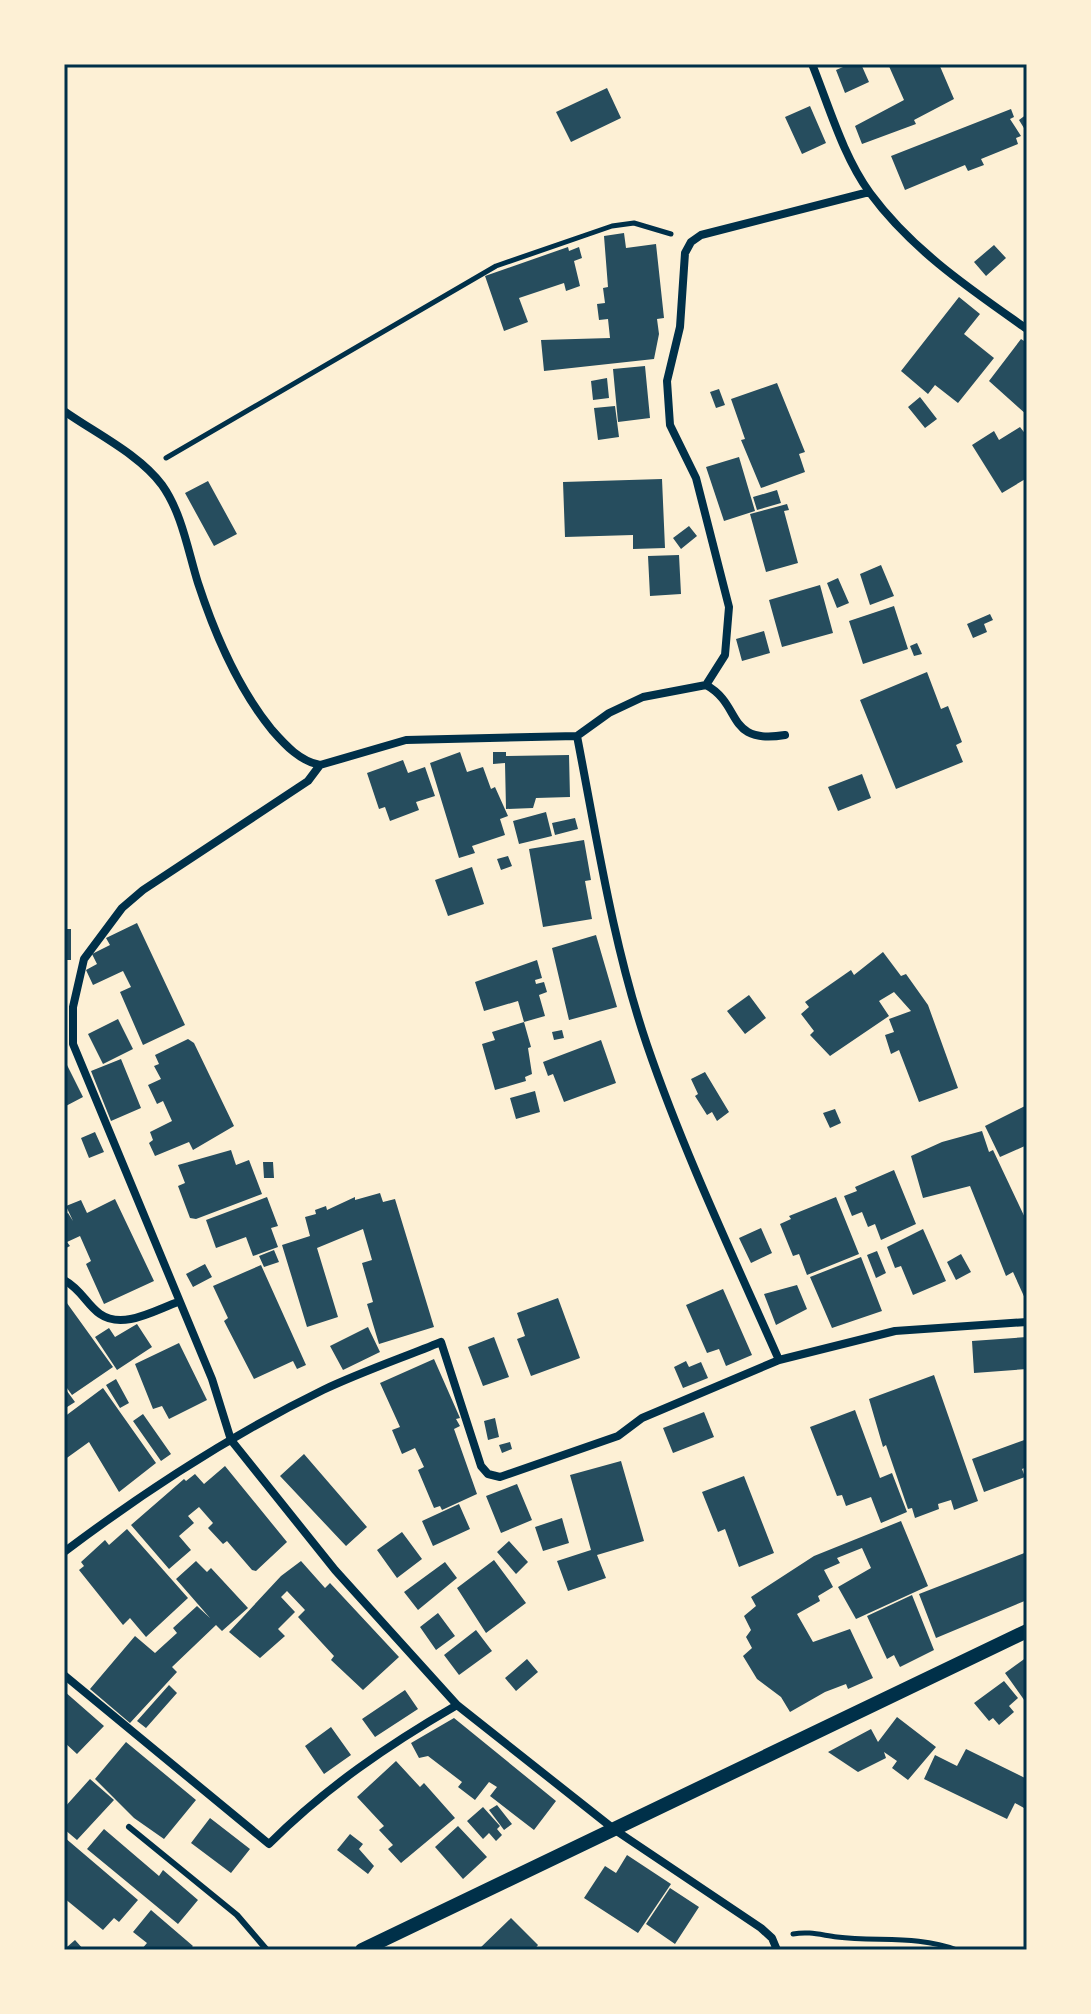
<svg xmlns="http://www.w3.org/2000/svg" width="1091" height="2014" viewBox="0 0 1091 2014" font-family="Karla,sans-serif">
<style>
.building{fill:#264d5e}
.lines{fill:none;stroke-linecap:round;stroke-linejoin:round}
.path{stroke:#003049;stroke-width:5}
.service{stroke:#003049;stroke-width:6}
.minor{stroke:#003049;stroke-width:8}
.tertiary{stroke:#003049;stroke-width:14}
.neatline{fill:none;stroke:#003049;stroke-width:3}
</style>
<rect width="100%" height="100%" fill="#fdf0d5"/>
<path class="building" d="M 850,64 L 861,64 L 869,82 L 845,93 L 836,70 Z
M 888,64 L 939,64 L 954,99 L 914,120 L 916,124 L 862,144 L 855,126 L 904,100 Z
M 607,88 L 621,118 L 571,142 L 556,112 Z
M 810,106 L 826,143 L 802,154 L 785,117 Z
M 1011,109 L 1014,117 L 1010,119 L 1021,136 L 1016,138 L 1018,144 L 981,159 L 984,165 L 968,171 L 965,165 L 905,190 L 891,156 Z
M 1027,114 L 1027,133 L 1019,120 Z
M 624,233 L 626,248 L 656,244 L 664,318 L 657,319 L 659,334 L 654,359 L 544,371 L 541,340 L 610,338 L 608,319 L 599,320 L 597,304 L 605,303 L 603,288 L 608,287 L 604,236 Z
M 994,245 L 1006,258 L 986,276 L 974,262 Z
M 568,247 L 569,251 L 579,247 L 582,258 L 574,261 L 580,286 L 566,291 L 564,283 L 519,298 L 528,322 L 504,331 L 485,276 Z
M 959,297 L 980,314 L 964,334 L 994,358 L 958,403 L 935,385 L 928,394 L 901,371 Z
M 1021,339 L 1027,343 L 1027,415 L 989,381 Z
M 645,366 L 650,418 L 618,422 L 613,369 Z
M 607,378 L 609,398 L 593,400 L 591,381 Z
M 777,383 L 805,452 L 799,454 L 805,472 L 761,488 L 741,440 L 745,439 L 731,399 Z
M 719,389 L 725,405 L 716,408 L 710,392 Z
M 920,397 L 937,419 L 925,428 L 908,407 Z
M 615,406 L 619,437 L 598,440 L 594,408 Z
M 1020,427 L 1027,436 L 1027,478 L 1002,493 L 972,445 L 994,431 L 999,440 Z
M 739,457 L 755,511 L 724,521 L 706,467 Z
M 662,479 L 665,548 L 633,549 L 633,535 L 565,537 L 563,482 Z
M 208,481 L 237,534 L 214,546 L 185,493 Z
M 777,490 L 781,503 L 757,510 L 753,497 Z
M 787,504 L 789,510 L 784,511 L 798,563 L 766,572 L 750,514 Z
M 689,526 L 697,536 L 681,549 L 673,538 Z
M 679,555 L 681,594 L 650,596 L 648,556 Z
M 881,565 L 894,596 L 870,605 L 860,574 Z
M 838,578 L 849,603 L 837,608 L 827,583 Z
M 820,585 L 833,633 L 782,647 L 769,600 Z
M 894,606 L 908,649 L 863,664 L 849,621 Z
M 990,614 L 993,620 L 984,624 L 987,632 L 973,638 L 967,624 Z
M 764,631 L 770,653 L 742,661 L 736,639 Z
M 917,643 L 922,654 L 914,656 L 910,646 Z
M 927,672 L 941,709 L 948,706 L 962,742 L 956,745 L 963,762 L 896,789 L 860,700 Z
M 460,752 L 467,772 L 483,767 L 491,789 L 495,787 L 508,816 L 500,819 L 505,835 L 472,846 L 475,853 L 459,858 L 430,763 Z
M 493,752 L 506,752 L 506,756 L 569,755 L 570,797 L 536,798 L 533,808 L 506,809 L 505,763 L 493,764 Z
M 403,760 L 408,773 L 425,767 L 435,796 L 416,802 L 419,810 L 390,821 L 385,807 L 379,809 L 367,773 Z
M 862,774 L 871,798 L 838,811 L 828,787 Z
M 546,812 L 552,836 L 519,844 L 513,821 Z
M 575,818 L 578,829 L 555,835 L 552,823 Z
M 584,840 L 591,880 L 585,881 L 592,919 L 543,927 L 529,849 Z
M 508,856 L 512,866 L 501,870 L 497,859 Z
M 472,867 L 484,904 L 448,916 L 435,880 Z
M 137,923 L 185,1025 L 143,1045 L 120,992 L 131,987 L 123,971 L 93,985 L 86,970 L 97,964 L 92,954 L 110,945 L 106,938 Z
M 64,929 L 71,929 L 71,960 L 64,960 Z
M 596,935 L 617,1007 L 569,1020 L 552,948 Z
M 883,952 L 901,976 L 906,974 L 928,1005 L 958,1088 L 919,1102 L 899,1050 L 891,1054 L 885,1035 L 894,1032 L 889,1019 L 911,1011 L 894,992 L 879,1001 L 889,1016 L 830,1056 L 810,1035 L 814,1031 L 801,1014 L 809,1007 L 805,1002 L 851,970 L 854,975 Z
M 537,960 L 542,978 L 535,980 L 536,984 L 544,982 L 547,992 L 539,995 L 545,1016 L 524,1022 L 518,1001 L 484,1011 L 475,982 Z
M 749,995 L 766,1018 L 745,1034 L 727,1011 Z
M 118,1019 L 133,1049 L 103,1064 L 88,1034 Z
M 524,1022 L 531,1047 L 528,1048 L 532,1074 L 525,1077 L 526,1081 L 495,1090 L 482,1044 L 495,1040 L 492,1032 Z
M 562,1030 L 564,1038 L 554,1040 L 552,1032 Z
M 188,1039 L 194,1043 L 234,1126 L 193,1150 L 189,1142 L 155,1156 L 149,1143 L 153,1140 L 150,1132 L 172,1121 L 163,1101 L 157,1104 L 148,1085 L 161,1079 L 154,1066 L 159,1064 L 155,1055 Z
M 601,1040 L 616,1083 L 564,1102 L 553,1074 L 548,1076 L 543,1062 Z
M 64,1059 L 83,1097 L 64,1107 Z
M 121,1059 L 141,1108 L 111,1121 L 91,1071 Z
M 705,1072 L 729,1112 L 717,1121 L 712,1112 L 707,1115 L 695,1096 L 698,1094 L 691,1079 Z
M 535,1091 L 540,1112 L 516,1119 L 510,1098 Z
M 1027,1105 L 1027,1145 L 1000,1157 L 985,1126 Z
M 835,1109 L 841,1123 L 830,1128 L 823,1113 Z
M 982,1131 L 989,1152 L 993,1150 L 1027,1222 L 1027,1303 L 1013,1272 L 1006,1276 L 970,1186 L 923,1198 L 911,1156 L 942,1142 Z
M 95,1132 L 104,1152 L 89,1158 L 81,1138 Z
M 231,1150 L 236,1165 L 249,1160 L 262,1194 L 196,1219 L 190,1218 L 178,1186 L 185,1183 L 178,1165 Z
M 263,1162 L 273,1162 L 274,1178 L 264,1178 Z
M 894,1170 L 916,1224 L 881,1240 L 875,1224 L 868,1227 L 862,1212 L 852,1216 L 844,1196 L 857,1191 L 855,1187 Z
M 380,1193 L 383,1202 L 395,1199 L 434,1327 L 379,1344 L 367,1304 L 373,1302 L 362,1263 L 372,1260 L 363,1229 L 317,1248 L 338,1317 L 307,1327 L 282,1245 L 310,1236 L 305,1217 L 316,1214 L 315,1210 L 326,1206 L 327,1210 L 355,1197 L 355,1200 Z
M 267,1197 L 278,1226 L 271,1228 L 278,1247 L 253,1256 L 246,1237 L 216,1248 L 206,1220 Z
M 836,1197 L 859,1254 L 807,1275 L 799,1254 L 793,1256 L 780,1224 L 791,1219 L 789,1216 Z
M 115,1199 L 154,1281 L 104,1304 L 86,1264 L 91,1261 L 80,1236 L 67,1242 L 70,1246 L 64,1249 L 64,1215 L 68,1213 L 73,1221 L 66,1206 L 81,1200 L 87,1213 Z
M 761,1228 L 772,1253 L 751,1263 L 739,1238 Z
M 923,1229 L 946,1281 L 913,1295 L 901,1266 L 895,1268 L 887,1247 Z
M 274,1250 L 279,1262 L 264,1267 L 259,1256 Z
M 877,1251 L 886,1273 L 876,1278 L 867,1255 Z
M 961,1254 L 971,1272 L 956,1280 L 947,1262 Z
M 861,1257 L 882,1311 L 832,1328 L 810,1277 Z
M 205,1264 L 212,1277 L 193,1287 L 186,1274 Z
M 261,1265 L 306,1365 L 297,1369 L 293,1361 L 254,1379 L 224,1321 L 228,1318 L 213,1286 Z
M 797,1285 L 807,1309 L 776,1325 L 764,1294 Z
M 723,1289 L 752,1355 L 726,1366 L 719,1349 L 707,1353 L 686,1305 Z
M 558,1298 L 580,1358 L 531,1376 L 517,1339 L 525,1336 L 517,1313 Z
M 64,1299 L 113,1367 L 72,1395 L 64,1384 Z
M 137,1324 L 152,1347 L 117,1370 L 95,1337 L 109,1328 L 115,1337 Z
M 368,1327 L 380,1352 L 343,1370 L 330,1346 Z
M 494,1337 L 509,1377 L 483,1386 L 468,1347 Z
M 1027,1337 L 1027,1369 L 974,1373 L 972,1341 Z
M 179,1343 L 207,1400 L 169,1419 L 162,1406 L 153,1409 L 135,1364 Z
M 434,1359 L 460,1418 L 456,1419 L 460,1426 L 454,1429 L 477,1494 L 442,1510 L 440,1506 L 434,1508 L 418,1470 L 424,1467 L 415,1448 L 402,1454 L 392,1430 L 400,1427 L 380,1383 Z
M 686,1361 L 689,1367 L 701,1362 L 708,1378 L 683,1388 L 674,1367 Z
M 934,1375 L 978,1501 L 954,1510 L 951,1500 L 938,1504 L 939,1509 L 915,1518 L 912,1508 L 908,1509 L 886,1445 L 883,1447 L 869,1399 Z
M 116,1379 L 129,1403 L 120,1408 L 106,1385 Z
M 64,1387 L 75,1402 L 64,1409 Z
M 103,1388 L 156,1463 L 119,1492 L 89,1442 L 64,1460 L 64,1417 Z
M 855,1410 L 880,1478 L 892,1473 L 907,1512 L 881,1523 L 871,1497 L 846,1506 L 842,1495 L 837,1496 L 810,1427 Z
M 704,1412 L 714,1437 L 673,1453 L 663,1428 Z
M 143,1414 L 171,1454 L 161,1461 L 133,1421 Z
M 495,1418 L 499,1437 L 488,1440 L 484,1421 Z
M 1027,1439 L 1027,1467 L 1022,1469 L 1025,1477 L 984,1492 L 972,1459 Z
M 510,1442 L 512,1449 L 502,1453 L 499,1445 Z
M 304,1454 L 367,1527 L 346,1546 L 280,1476 Z
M 621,1461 L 644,1541 L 597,1555 L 606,1578 L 568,1591 L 557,1561 L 591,1550 L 570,1475 Z
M 225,1466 L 287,1542 L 256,1571 L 252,1570 L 227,1541 L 223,1544 L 208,1528 L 213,1523 L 199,1507 L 188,1516 L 194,1523 L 179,1536 L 191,1550 L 169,1569 L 131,1525 L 184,1479 L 186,1481 L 195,1474 L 204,1484 Z
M 744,1476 L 774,1553 L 739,1567 L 725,1529 L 718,1532 L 702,1492 Z
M 517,1484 L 532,1520 L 501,1533 L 486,1496 Z
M 459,1504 L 470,1529 L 433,1546 L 422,1521 Z
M 562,1518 L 569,1543 L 543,1551 L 535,1527 Z
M 901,1521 L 928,1586 L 856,1619 L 838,1587 L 871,1568 L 862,1548 L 837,1558 L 840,1563 L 824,1570 L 833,1587 L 818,1596 L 820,1601 L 797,1614 L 813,1642 L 850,1629 L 873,1678 L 848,1689 L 846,1684 L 825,1692 L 790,1712 L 781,1697 L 757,1679 L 743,1656 L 752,1648 L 746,1637 L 751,1630 L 744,1616 L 756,1606 L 751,1597 L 814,1556 Z
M 127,1529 L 188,1598 L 146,1637 L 130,1618 L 123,1625 L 79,1570 L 84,1566 L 81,1562 L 105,1540 L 109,1545 Z
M 402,1532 L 422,1559 L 397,1578 L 377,1550 Z
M 509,1541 L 528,1562 L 516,1574 L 497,1552 Z
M 1027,1552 L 1027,1600 L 936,1638 L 919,1594 Z
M 494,1560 L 526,1603 L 486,1633 L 457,1588 Z
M 196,1561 L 207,1572 L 211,1568 L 248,1608 L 222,1631 L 216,1625 L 172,1667 L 177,1672 L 130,1723 L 90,1689 L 135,1636 L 155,1653 L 177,1633 L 173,1628 L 197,1606 L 210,1618 L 176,1579 Z
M 301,1561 L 325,1588 L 330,1583 L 399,1657 L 363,1690 L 331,1660 L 334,1656 L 298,1617 L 305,1610 L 287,1591 L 281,1597 L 295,1612 L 278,1629 L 285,1636 L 260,1658 L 229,1632 L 281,1576 Z
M 445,1562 L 457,1578 L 418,1610 L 404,1592 Z
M 912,1595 L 934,1650 L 900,1667 L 894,1655 L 887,1659 L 867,1616 Z
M 438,1613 L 455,1636 L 436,1650 L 420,1627 Z
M 476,1630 L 492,1651 L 459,1675 L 444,1655 Z
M 1027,1657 L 1027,1704 L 1005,1673 Z
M 527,1659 L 538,1672 L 516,1691 L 505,1678 Z
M 1004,1681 L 1018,1698 L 1009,1706 L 1014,1712 L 999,1725 L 993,1718 L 989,1721 L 974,1703 Z
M 169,1685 L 177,1693 L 146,1728 L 137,1721 Z
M 405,1690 L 418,1709 L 375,1737 L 362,1719 Z
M 64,1691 L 104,1726 L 77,1754 L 64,1742 Z
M 897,1717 L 936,1747 L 908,1780 L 892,1768 L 897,1761 L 884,1752 L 886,1758 L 858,1772 L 828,1752 L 871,1729 L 878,1742 Z
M 454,1718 L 556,1801 L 534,1830 L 490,1796 L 497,1787 L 489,1782 L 475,1800 L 458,1787 L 462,1782 L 428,1756 L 419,1758 L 411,1743 Z
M 331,1727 L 351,1755 L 324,1774 L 305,1746 Z
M 126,1742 L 196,1800 L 164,1839 L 134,1818 L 95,1779 Z
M 966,1749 L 1027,1779 L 1024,1808 L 1015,1803 L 1007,1819 L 924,1779 L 935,1755 L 957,1766 Z
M 396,1761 L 420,1787 L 424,1783 L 455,1818 L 401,1863 L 388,1849 L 393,1845 L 379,1830 L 384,1826 L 357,1797 Z
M 90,1779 L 114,1800 L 77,1840 L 64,1829 L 64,1808 Z
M 497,1805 L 512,1824 L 504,1830 L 489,1810 Z
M 483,1807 L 500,1826 L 497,1829 L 502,1835 L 496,1841 L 489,1833 L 483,1839 L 467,1821 Z
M 210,1818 L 250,1849 L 231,1873 L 191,1843 Z
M 458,1826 L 487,1857 L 463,1879 L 435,1847 Z
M 104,1829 L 159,1876 L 163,1870 L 198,1900 L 178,1924 L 87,1849 Z
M 350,1834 L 363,1844 L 359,1849 L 374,1866 L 368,1874 L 337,1850 Z
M 64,1837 L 138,1900 L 119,1922 L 114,1918 L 103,1930 L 64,1898 Z
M 627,1855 L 671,1884 L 638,1933 L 584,1898 L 605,1866 L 616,1873 Z
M 670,1888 L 699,1907 L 675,1944 L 646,1924 Z
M 151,1910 L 193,1946 L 189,1950 L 141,1950 L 147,1943 L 133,1932 Z
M 511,1918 L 538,1945 L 534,1950 L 478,1950 Z
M 75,1940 L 84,1950 L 64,1950 L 64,1943 L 67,1947 Z"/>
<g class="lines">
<path class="path" d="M 166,458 L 496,266 L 612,226 L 634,223 L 671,234
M 793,1934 C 809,1931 821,1935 837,1937 C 877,1942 918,1935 957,1950"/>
<path class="service" d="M 129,1827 L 237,1915 L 267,1950"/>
<path class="minor" d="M 812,64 C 829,106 843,156 870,193 C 912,250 970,289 1027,329
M 64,411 C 95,433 139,454 162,485 C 182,513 188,551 198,583 C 215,635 237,687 272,730 C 286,746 300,761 320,765 L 406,740 L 577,736 L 609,713 L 643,697 L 706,685 C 743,705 725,745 785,735
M 706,685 L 725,655 L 729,607 L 696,478 L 670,425 L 667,381 L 680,327 L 685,253 L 691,242 L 701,235 L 869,192
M 577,736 C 597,839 613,945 647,1045 C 684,1153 733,1256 779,1360
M 320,765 L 308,781 L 143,890 L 122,908 L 84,959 L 73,1007 L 73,1044 L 212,1379 L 231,1440 L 335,1570 L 457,1705 L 615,1830 L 761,1928 L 772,1938 L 777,1950
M 64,1280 C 82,1290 86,1304 100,1314 C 123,1330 155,1310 178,1302
M 64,1552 C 145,1491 231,1435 323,1390 C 361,1372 402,1358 441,1342 L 481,1466 L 488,1474 L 500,1477 L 618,1436 L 642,1418 L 779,1360 L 895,1331 L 1027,1322
M 64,1675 L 269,1844 C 325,1788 388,1745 457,1705"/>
<path class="tertiary" d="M 362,1950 L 1027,1631"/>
</g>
<rect width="1091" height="2014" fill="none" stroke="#fdf0d5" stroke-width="132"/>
<rect x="66" y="66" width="959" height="1882" class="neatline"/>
</svg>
